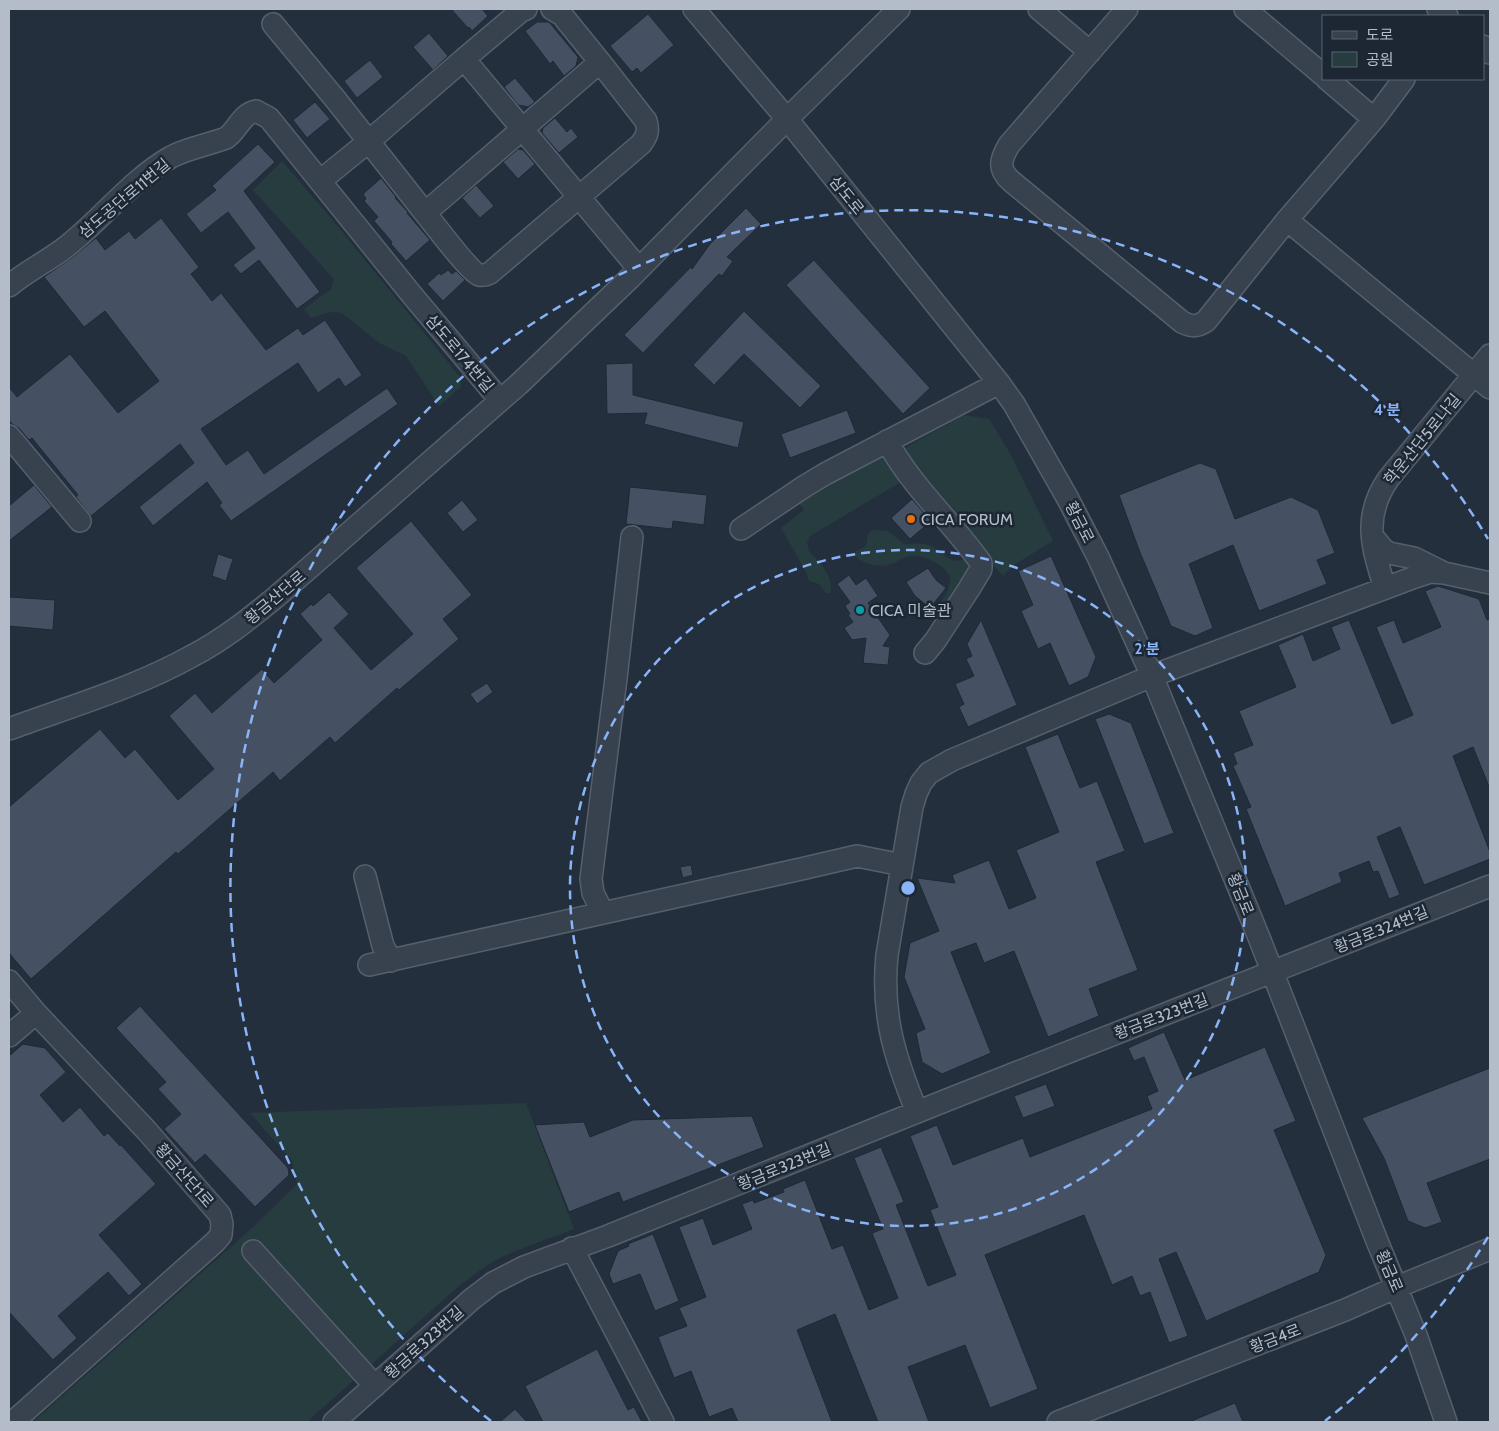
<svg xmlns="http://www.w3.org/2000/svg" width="1499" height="1431" viewBox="0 0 1499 1431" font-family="Cabin,'Noto Sans KR',sans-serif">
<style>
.green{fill:#263c3f}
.building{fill:#455162;stroke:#1f2835}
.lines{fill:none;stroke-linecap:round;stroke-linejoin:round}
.minor-casing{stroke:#565f6c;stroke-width:24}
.minor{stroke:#38414e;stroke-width:21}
.ring{fill:none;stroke:#8ab4f8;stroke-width:2.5;stroke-dasharray:9 6}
.food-dot{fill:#e8710a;stroke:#1d2633;stroke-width:2}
.culture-dot{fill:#0f9aa8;stroke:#1d2633;stroke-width:2}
.labels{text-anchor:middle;stroke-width:5;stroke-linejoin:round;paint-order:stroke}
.street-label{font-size:16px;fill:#b4bcc9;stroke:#1d2633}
.poi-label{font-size:16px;fill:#b4bcc9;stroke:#1d2633;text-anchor:start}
.centre{fill:#8ab4f8;stroke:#1d2633;stroke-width:2.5}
.ring-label{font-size:15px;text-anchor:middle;font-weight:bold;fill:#8ab4f8;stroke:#1d2633;stroke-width:5;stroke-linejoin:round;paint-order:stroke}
</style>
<rect width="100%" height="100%" fill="#242f3e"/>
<path class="green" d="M 282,161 L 331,218 L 460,377 L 461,387 L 439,406 L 406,356 L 379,343 L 347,317 L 341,313 L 335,312 L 327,313 L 311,318 L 304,309 L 331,289 L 334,280 L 331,276 L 253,190 Z
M 964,415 L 989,419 L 1010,453 L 1053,541 L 1015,564 L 1003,576 L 946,513 L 903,449 Z
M 883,453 L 901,482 L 815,533 L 810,536 L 807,543 L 809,551 C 819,563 835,576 830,593 L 826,593 L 819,584 L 809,581 L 806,572 L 781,528 L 804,510 L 798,502 L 823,486 Z
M 873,530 L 888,531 L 904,544 C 911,545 918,542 925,544 C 943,548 948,569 968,557 L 974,564 L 946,614 L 936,609 C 949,589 961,576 934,562 C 927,559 920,555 912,556 C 905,556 900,560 894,563 C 880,569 868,565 857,558 L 855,552 L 866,546 L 868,534 Z
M 526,1103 L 574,1229 C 548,1239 520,1248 496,1260 C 483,1267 472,1277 460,1285 L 307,1422 L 33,1422 L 251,1229 L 297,1184 L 292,1161 L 250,1113 Z"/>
<path class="building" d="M 451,9 L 482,9 L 488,16 L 472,31 L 469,27 L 468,28 Z
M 648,14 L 674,45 L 641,73 L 637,68 L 632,72 L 610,46 Z
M 537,22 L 549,22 L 578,57 L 576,66 L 564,76 L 553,61 L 550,64 L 525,31 Z
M 429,33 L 448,56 L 433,70 L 413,47 Z
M 370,60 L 383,77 L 357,98 L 344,81 Z
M 515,78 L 535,102 L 528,107 L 518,105 L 504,87 Z
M 315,102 L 330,119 L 307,138 L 293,120 Z
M 555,118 L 567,132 L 571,128 L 578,137 L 559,153 L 542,133 L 543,128 Z
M 258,144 L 275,162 L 244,191 L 320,292 L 297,309 L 259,260 L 241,274 L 233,265 L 255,248 L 228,212 L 201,233 L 186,214 L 216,190 L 212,186 Z
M 518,149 L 523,150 L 535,164 L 518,179 L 503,162 Z
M 381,178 L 396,197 L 395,198 L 408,212 L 407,213 L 430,240 L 406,261 L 391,244 L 392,242 L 374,221 L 378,217 L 364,201 L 366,199 L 363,194 Z
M 476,185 L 494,206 L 480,218 L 462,198 Z
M 746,208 L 761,224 L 727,257 L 733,261 L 722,276 L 719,274 L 643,353 L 624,335 L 691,267 L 692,269 L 710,244 Z
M 161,218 L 199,267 L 191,274 L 212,301 L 221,293 L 266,350 L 298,328 L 303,335 L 325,320 L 362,375 L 345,387 L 339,378 L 318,393 L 298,363 L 201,429 L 226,465 L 248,450 L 264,474 L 387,388 L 398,404 L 231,521 L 219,505 L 222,503 L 207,482 L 153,526 L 139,507 L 194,463 L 180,444 L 91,516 L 76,497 L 78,495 L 32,438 L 29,440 L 19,428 L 12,424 L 9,420 L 9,387 L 17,397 L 70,354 L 118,413 L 159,381 L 105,311 L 84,327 L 44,277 L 73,257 L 96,238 L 105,250 L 129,231 L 135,239 Z
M 814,260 L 930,388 L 903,414 L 786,285 Z
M 448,270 L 452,274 L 456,271 L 465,280 L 443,301 L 427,284 L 439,273 L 441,275 Z
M 744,311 L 821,386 L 800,408 L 744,354 L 714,385 L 693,365 Z
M 633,363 L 633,395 L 744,422 L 738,448 L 644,424 L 647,413 L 607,414 L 606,364 Z
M 847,410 L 856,433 L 790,458 L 781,434 Z
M 1200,463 L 1216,469 L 1235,519 L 1291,497 L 1318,510 L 1335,553 L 1317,560 L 1327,584 L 1259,611 L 1233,545 L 1189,564 L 1213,628 L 1195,636 L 1171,626 L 1139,550 L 1119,495 Z
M 34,485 L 52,507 L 9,541 L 9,506 Z
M 630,487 L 707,495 L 704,525 L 673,521 L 672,529 L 626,524 Z
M 912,499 L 931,521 L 910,539 L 891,518 Z
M 462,500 L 478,520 L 463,532 L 447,513 Z
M 411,521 L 472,595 L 443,619 L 459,639 L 399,690 L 397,688 L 335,743 L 330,737 L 280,781 L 273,772 L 178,854 L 176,852 L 31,979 L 9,953 L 9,807 L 100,729 L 125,758 L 135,749 L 178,800 L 214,769 L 169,716 L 195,693 L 212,713 L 262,669 L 274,683 L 322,640 L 300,614 L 311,604 L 313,606 L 329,592 L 349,614 L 334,628 L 371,670 L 413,634 L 356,568 Z
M 218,554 L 233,559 L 226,581 L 212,576 Z
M 1051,556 L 1096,657 L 1088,677 L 1069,686 L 1050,643 L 1038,649 L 1021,611 L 1033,605 L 1018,571 Z
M 928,568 L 936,580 L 946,588 L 930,608 L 915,596 L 906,582 Z
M 849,575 L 856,585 L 866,578 L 878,596 L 868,603 L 890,635 L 883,646 L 890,647 L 888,665 L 863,663 L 866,638 L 852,640 L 844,628 L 853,622 L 848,615 L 850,614 L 845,606 L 850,602 L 837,584 Z
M 1438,586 L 1479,599 L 1487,620 L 1490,619 L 1490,789 L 1473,747 L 1453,756 L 1490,852 L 1490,859 L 1424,885 L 1400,827 L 1377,837 L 1400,895 L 1389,899 L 1378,871 L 1373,872 L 1369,861 L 1339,873 L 1342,882 L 1285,906 L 1246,809 L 1251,807 L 1233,766 L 1237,764 L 1233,753 L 1253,745 L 1239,711 L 1296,687 L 1278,645 L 1303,634 L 1313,661 L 1340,649 L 1331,627 L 1349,620 L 1392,724 L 1413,715 L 1376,627 L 1394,620 L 1403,643 L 1441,627 L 1425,591 Z
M 9,597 L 55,600 L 53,630 L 9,626 Z
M 981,620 L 1017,705 L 968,727 L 959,707 L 964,704 L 955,684 L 974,676 L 966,659 L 972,656 L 967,644 Z
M 487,683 L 493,692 L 477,704 L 470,694 Z
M 1109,714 L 1131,723 L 1174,833 L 1144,844 L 1095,719 Z
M 1058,734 L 1080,788 L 1097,781 L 1125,851 L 1096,862 L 1138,970 L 1089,989 L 1099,1016 L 1048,1037 L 1014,951 L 984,963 L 976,943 L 951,952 L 991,1053 L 942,1074 L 922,1062 L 916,1033 L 925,1029 L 904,977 L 910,943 L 939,931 L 917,878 L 955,883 L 952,875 L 989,860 L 1009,909 L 1036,898 L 1016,850 L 1059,832 L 1025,747 Z
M 691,865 L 693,875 L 683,878 L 680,867 Z
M 140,1006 L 288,1168 L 289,1175 L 255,1207 L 205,1154 L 195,1163 L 164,1129 L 181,1114 L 158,1089 L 166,1082 L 116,1028 Z
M 1164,1032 L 1185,1080 L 1265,1047 L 1296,1121 L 1274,1130 L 1326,1255 L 1319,1272 L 1206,1321 L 1176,1252 L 1159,1259 L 1188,1336 L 1169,1343 L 1150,1292 L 1140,1296 L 1132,1276 L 1112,1285 L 1084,1215 L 985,1255 L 1038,1389 L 990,1408 L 965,1345 L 908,1367 L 929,1422 L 878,1422 L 835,1314 L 797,1330 L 832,1422 L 738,1422 L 732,1408 L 709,1417 L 691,1371 L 674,1378 L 658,1337 L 687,1326 L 679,1308 L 706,1297 L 679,1227 L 703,1218 L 713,1245 L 752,1229 L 742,1204 L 753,1200 L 754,1203 L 784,1192 L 783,1189 L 805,1180 L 832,1249 L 843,1245 L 869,1310 L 898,1298 L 872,1233 L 883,1229 L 854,1158 L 881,1147 L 904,1202 L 896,1205 L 928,1286 L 956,1275 L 930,1210 L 938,1207 L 910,1136 L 937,1125 L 953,1165 L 1023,1138 L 1030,1157 L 1152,1109 L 1147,1096 L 1158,1091 L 1144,1057 L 1134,1061 L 1128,1048 Z
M 23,1044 L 45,1048 L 66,1072 L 40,1095 L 63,1122 L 80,1107 L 104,1136 L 108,1133 L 120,1146 L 121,1145 L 156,1184 L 99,1235 L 142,1284 L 129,1296 L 108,1272 L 58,1316 L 77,1338 L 53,1360 L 9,1312 L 9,1056 Z
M 1490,1068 L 1490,1159 L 1427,1183 L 1442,1222 L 1425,1228 L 1408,1221 L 1384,1158 L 1362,1118 Z
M 1046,1084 L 1055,1106 L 1023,1118 L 1014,1096 Z
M 752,1116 L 764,1147 L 623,1202 L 619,1192 L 569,1212 L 535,1125 L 584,1122 L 590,1137 L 633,1120 Z
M 653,1234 L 679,1301 L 655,1311 L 640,1274 L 613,1284 L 609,1274 L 618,1251 L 629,1246 L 628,1244 Z
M 597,1349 L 628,1410 L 634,1407 L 642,1422 L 543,1422 L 525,1386 Z
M 1235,1403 L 1243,1422 L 1189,1422 Z
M 515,1409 L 527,1422 L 500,1422 Z"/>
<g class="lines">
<defs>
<path id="minor" d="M 552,9 L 562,15 L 600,62
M 694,9 L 787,119 L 999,383 L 1014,404 L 1068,499 L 1098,557 L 1152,676 L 1260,940 L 1377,1241 L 1416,1335 L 1446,1422
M 1039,9 L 1090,52
M 1127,9 L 1009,145 C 1000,160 998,169 1011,181 L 1182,322 C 1192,327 1197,327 1206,321 L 1287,220 L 1374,119 L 1404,79
M 1245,9 L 1323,75
M 1438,9 L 1447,16
M 273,24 L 336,100 L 425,213
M 1483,46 L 1490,53
M 464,59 L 521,11 L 526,9
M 600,62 L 646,121 C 649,131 647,136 641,144 L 490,273 C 486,275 483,276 479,275 C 469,271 434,224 425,213 Z
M 1327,79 L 1374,119
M 320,181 L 368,142 L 464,59 L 639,269
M 1287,220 L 1490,388
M 9,286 C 27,271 48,261 66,247 C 102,219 131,180 171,157 C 188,148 208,145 226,138 C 238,130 241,114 256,111 L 269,118 L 412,295 L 500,400
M 9,436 L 80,521
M 887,441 C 912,487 951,521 981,563 L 981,569 L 969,589 L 935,641 L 925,653
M 741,529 L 805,486 L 825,474 L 999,383
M 1373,537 L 1383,549 L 1389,553 L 1414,558 L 1444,573
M 1385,588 C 1372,547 1362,516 1389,478 L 1490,355
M 9,729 C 69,707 137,687 192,656 C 223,640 249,619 276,597 L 519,384 L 629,279 L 787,119 L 899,9
M 365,876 L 383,946 L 391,961
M 603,913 L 593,893 L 591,879 L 616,678 L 632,537
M 369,965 L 801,869 L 857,856 L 902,865
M 9,981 L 36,1013 L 147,1131 L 220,1215 L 222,1224 L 221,1235 L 215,1242 L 13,1422
M 9,1036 L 36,1013
M 917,1112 C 895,1058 881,1015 887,955 L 912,807 L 916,794 L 921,783 L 929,773 L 952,760 L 1152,676 L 1415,577 L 1430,572 L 1444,573 L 1490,583
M 572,1248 L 663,1422
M 253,1251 L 375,1386
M 334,1422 L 472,1299 L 493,1283 L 524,1267 L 608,1236 L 947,1100 L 1490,886
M 1058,1422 L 1345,1310 L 1397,1287 L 1490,1249"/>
</defs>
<use href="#minor" class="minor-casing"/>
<use href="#minor" class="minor"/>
</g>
<g class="ring">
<circle cx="908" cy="888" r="338"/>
<path d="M1488 1237A677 677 0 0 1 1325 1421M491 1421A677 677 0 1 1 1488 539"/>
</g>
<circle class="food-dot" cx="911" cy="519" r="5"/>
<circle class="culture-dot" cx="860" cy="610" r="5"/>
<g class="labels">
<g class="street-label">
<text transform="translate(847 195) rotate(51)" y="6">삼도로</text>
<text transform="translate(124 198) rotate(-40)" y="6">삼도공단로11번길</text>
<text transform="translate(460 353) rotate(50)" y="6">삼도로174번길</text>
<text transform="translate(1422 439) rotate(-51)" y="6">학운산단5로나길</text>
<text transform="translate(1080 522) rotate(63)" y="6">황금로</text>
<text transform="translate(275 597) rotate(-40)" y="6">황금산단로</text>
<text transform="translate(1241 894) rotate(68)" y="6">황금로</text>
<text transform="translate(1381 929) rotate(-22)" y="6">황금로324번길</text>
<text transform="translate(1161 1016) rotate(-21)" y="6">황금로323번길</text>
<text transform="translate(784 1166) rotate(-22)" y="6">황금로323번길</text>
<text transform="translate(185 1175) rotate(49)" y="6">황금산단1로</text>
<text transform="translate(1390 1271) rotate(67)" y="6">황금로</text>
<text transform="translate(1275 1338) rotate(-21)" y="6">황금4로</text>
<text transform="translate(424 1342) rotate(-42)" y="6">황금로323번길</text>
</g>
<g class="poi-label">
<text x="921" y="525">CICA FORUM</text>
<text x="870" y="616">CICA 미술관</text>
</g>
</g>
<circle cx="908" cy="888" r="8" class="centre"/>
<g class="ring-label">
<text x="1387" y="415">4 분</text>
<text x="1147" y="654">2 분</text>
</g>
<rect width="1499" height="1431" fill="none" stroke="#b4bcc9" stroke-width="20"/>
<rect x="1322" y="15" width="162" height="65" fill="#1d2633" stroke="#59626f"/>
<rect x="1332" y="31" width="25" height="8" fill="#38414e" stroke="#59626f"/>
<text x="1366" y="40" font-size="15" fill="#b4bcc9">도로</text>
<rect x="1332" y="52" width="25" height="15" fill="#263c3f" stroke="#59626f"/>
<text x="1366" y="65" font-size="15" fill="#b4bcc9">공원</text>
</svg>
